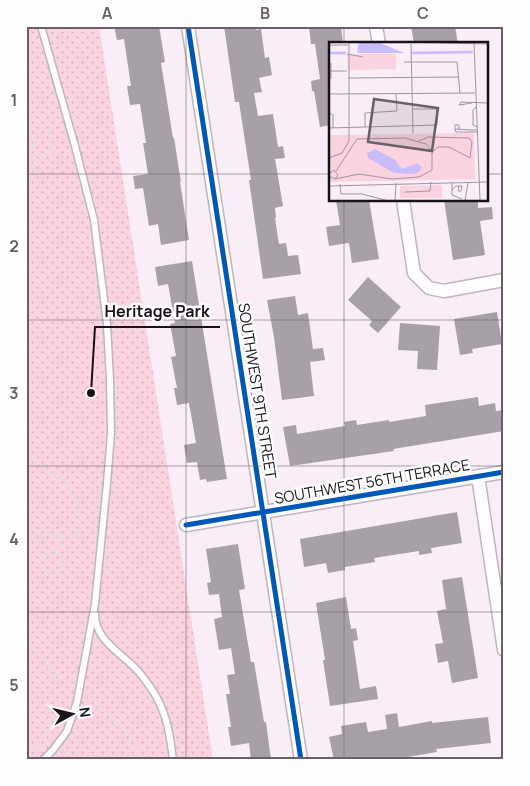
<svg xmlns="http://www.w3.org/2000/svg" width="530" height="786" viewBox="0 0 530 786" font-family="Manrope,sans-serif">
<style>
.park{fill:url(#park-dots)}
.building{fill:#a7a0a9}
.lines{fill:none;stroke-linecap:round;stroke-linejoin:round}
.service-casing{stroke:#beb5be;stroke-width:9}
.minor-casing{stroke:#beb5be;stroke-width:15}
.path{stroke:#e2dfe2;stroke-width:2.5;stroke-dasharray:2.5 2.5;stroke-linecap:butt}
.service{stroke:#fefcfe;stroke-width:6}
.minor{stroke:#fefcfe;stroke-width:12}
.cycleway-casing{stroke:#fefefe;stroke-width:8}
.cycleway{stroke:#0057b8;stroke-width:5}
.grid{fill:none;stroke:#685f68;stroke-width:1;stroke-opacity:0.55}
.labels{text-anchor:middle;stroke-width:5;stroke-linejoin:round;paint-order:stroke}
.street-label{font-size:15px;fill:#1a121a;stroke:#fefefe}
.inset-river{fill:none;stroke:#c9bcfb;stroke-width:2.5}
.inset-road{fill:none;stroke:#a0969f;stroke-width:1}
.view{fill:#685f68;fill-opacity:0.15;stroke:#685f68;stroke-width:2.5}
.inset-edge{fill:none;stroke:#1a121a;stroke-width:2.5}
.leader{fill:none;stroke:#1a121a;stroke-width:2}
.callout-dot{fill:#1a121a;stroke:#fefefe;stroke-width:2}
.callout-label{font-size:16px;text-anchor:middle;font-weight:bold;fill:#1a121a;stroke:#fefefe;stroke-width:5;stroke-linejoin:round;paint-order:stroke}
.neatline{fill:none;stroke:#685f68;stroke-width:2}
.grid-label{font-size:16px;text-anchor:middle;font-weight:bold;fill:#685f68}
</style>
<defs>
<pattern id="park-dots" width="8" height="8" patternUnits="userSpaceOnUse" patternTransform="scale(1.25)"><rect width="8" height="8" fill="#fbd2df"/><path d="M2 2h.1M6 6h.1" fill="none" stroke="#d7b3bf" stroke-width="1.8" stroke-linecap="round"/></pattern>
</defs>
<rect width="100%" height="100%" fill="#f9eef8"/>
<path class="park" d="M 26,26 L 99,26 L 213,760 L 26,760 Z"/>
<path class="building" d="M 114,26 L 159,26 L 165,62 L 161,63 L 173,138 L 174,138 L 181,182 L 180,182 L 189,240 L 161,245 L 158,224 L 149,226 L 143,188 L 135,189 L 133,176 L 148,174 L 143,143 L 146,143 L 140,104 L 130,105 L 127,86 L 131,86 L 124,39 L 117,40 Z
M 224,26 L 256,26 L 256,30 L 261,29 L 265,58 L 269,57 L 272,75 L 259,78 L 262,92 L 254,93 L 258,116 L 273,114 L 278,147 L 283,146 L 285,158 L 275,159 L 283,206 L 275,208 L 276,217 L 275,218 L 279,244 L 286,243 L 288,256 L 298,255 L 301,274 L 263,279 L 249,180 L 251,180 L 239,102 L 235,102 Z
M 309,26 L 341,26 L 343,44 L 330,44 L 330,125 L 320,127 L 314,91 L 312,91 L 311,81 L 320,79 L 315,44 L 311,44 Z
M 411,26 L 455,26 L 458,44 L 414,44 Z
M 336,200 L 369,200 L 379,259 L 352,263 L 349,243 L 329,246 L 326,227 L 340,225 Z
M 444,200 L 478,200 L 478,208 L 492,207 L 493,219 L 480,221 L 485,255 L 453,260 Z
M 192,261 L 227,479 L 207,482 L 206,479 L 200,480 L 197,462 L 187,463 L 184,445 L 196,443 L 189,403 L 177,405 L 174,388 L 177,388 L 171,357 L 176,356 L 170,324 L 175,323 L 168,284 L 158,286 L 155,267 Z
M 368,277 L 401,307 L 378,333 L 369,325 L 372,321 L 348,300 Z
M 295,296 L 298,315 L 308,313 L 313,349 L 323,348 L 325,360 L 310,362 L 314,396 L 282,400 L 274,337 L 267,300 Z
M 497,312 L 502,344 L 472,349 L 473,353 L 460,355 L 454,319 Z
M 400,323 L 440,326 L 437,370 L 417,369 L 418,351 L 398,350 Z
M 478,397 L 479,406 L 495,403 L 496,411 L 504,410 L 504,431 L 393,449 L 394,451 L 290,466 L 283,427 L 296,425 L 297,434 L 345,426 L 344,422 L 356,420 L 357,425 L 389,420 L 389,422 L 426,416 L 425,405 Z
M 457,512 L 462,543 L 431,548 L 432,553 L 419,555 L 419,551 L 374,558 L 375,562 L 345,567 L 345,570 L 328,573 L 326,563 L 304,567 L 300,539 Z
M 238,544 L 245,589 L 239,590 L 251,662 L 254,662 L 264,722 L 266,722 L 271,760 L 251,760 L 249,743 L 231,746 L 228,727 L 231,727 L 226,694 L 230,694 L 227,675 L 235,674 L 231,648 L 219,650 L 214,619 L 222,617 L 219,594 L 209,595 L 207,583 L 211,582 L 206,549 Z
M 462,577 L 478,678 L 452,683 L 448,661 L 438,663 L 435,644 L 443,643 L 437,611 L 446,609 L 442,580 Z
M 346,597 L 351,629 L 356,628 L 358,640 L 353,641 L 360,689 L 376,686 L 378,699 L 330,706 L 323,660 L 325,660 L 316,603 Z
M 397,713 L 399,727 L 432,721 L 432,723 L 488,717 L 491,743 L 436,749 L 437,752 L 390,760 L 334,760 L 329,737 L 342,734 L 341,726 L 366,722 L 368,732 L 387,729 L 385,715 Z"/>
<g class="lines">
<defs>
<path id="service" d="M 41,26 L 75,146 L 94,220 L 107,324 L 110,380 L 111,433 L 107,483 L 95,604 L 77,702 L 67,731 L 53,750 L 43,760
M 95,614 C 95,641 123,654 138,671 C 145,679 151,688 156,696 C 168,718 170,736 173,760"/>
<path id="minor" d="M 188,26 L 301,760
M 376,26 L 379,44
M 403,200 L 414,273 L 429,288 L 444,291 L 504,280
M 478,476 L 504,650
M 186,525 L 504,472"/>
</defs>
<use href="#service" class="service-casing"/>
<use href="#minor" class="minor-casing"/>
<path class="path" d="M 26,110 L 32,134 L 35,156
M 26,193 L 34,174 L 35,156 L 54,152 L 47,123
M 26,458 L 37,463 L 66,483 L 77,503 L 75,530 L 79,536 L 26,534
M 44,553 L 62,555 L 61,573 L 42,571 Z
M 57,554 L 59,535
M 26,639 L 55,675 L 70,684
M 88,696 L 132,738 L 139,752 L 140,760
M 63,752 L 80,760
M 27,760 L 39,747 L 49,721 L 54,695 L 55,675"/>
<use href="#service" class="service"/>
<use href="#minor" class="minor"/>
<defs>
<path id="cycleway" d="M 188,26 L 301,760
M 186,525 L 504,472"/>
</defs>
<use href="#cycleway" class="cycleway-casing"/>
<use href="#cycleway" class="cycleway"/>
</g>
<path class="grid" d="M 186,26 L 186,760M 344,26 L 344,44M 26,174 L 330,174M 486,174 L 504,174M 344,200 L 344,760M 26,320 L 504,320M 26,466 L 504,466M 26,612 L 504,612"/>
<g class="labels">
<g class="street-label">
<text transform="translate(257 391) rotate(81)" y="5">SOUTHWEST 9TH STREET</text>
<text transform="translate(372 482) rotate(-10)" y="5">SOUTHWEST 56TH TERRACE</text>
</g>
</g>
<g transform="translate(329 42)">
<rect width="159" height="159" fill="#f9eef8"/>
<path d="M 18,12 L 67,12 L 67,27 L 19,28 ZM 145,91 L 146,137 L 0,140 L 0,93 ZM 113,143 L 113,156 L 71,156 L 71,144 Z" fill="#fbd2df"/>
<path d="M 30,0 L 49,0 L 75,11 L 28,11 ZM 46,107 L 66,118 L 73,127 L 88,121 L 93,125 L 91,129 L 85,132 L 65,131 L 39,116 L 38,111 Z" fill="#c9bcfb"/>
<path class="inset-river" d="M 0,11 L 17,11M 82,11 L 144,10"/>
<path class="inset-road" d="M 76,0 L 159,2M 145,0 L 151,158M 82,2 L 84,91M 0,3 L 19,3M 18,12 L 34,15M 75,20 L 128,20 L 131,51M 2,21 L 2,37M 0,29 L 18,29M 19,36 L 130,35M 0,52 L 146,51M 143,61 L 130,63 L 132,60 L 159,61M 147,65 L 144,68 L 144,83 L 148,85M 0,71 L 4,73 L 4,86M 36,85 L 36,71 L 68,69 L 67,52M 0,86 L 108,83 L 108,67 L 83,67M 126,87 L 127,90 L 148,90M 130,87 L 130,83 L 126,83 L 126,87 L 142,88 L 148,88M 90,99 L 99,95 L 140,96 L 143,100 L 141,116M 103,110 L 109,105 L 120,105 L 141,116M 0,116 L 13,111 L 20,99 L 20,0M 0,132 L 5,128 L 9,133 L 6,137 L 0,134M 6,137 L 30,132 L 63,137 L 90,135 L 103,128 L 103,109 L 97,102 L 76,96 L 28,97 L 7,129M 123,141 L 123,153 L 133,157M 11,142 L 12,152 L 33,152 L 56,158M 0,144 L 159,140M 123,148 L 127,144 L 133,144 L 132,149 L 129,149 L 130,144M 76,150 L 101,149 L 102,140M 66,158 L 67,141M 136,158 L 139,141"/>
<path class="view" d="M 45,57 L 109,66 L 103,109 L 39,100 Z"/>
<rect width="159" height="159" class="inset-edge"/>
</g>
<path class="leader" d="M91 393L95 327H220"/>
<circle class="callout-dot" cx="91" cy="393" r="5"/>
<g class="callout-label">
<text x="157" y="317">Heritage Park</text>
</g>
<rect width="530" height="786" fill="none" stroke="#fefefe" stroke-width="55"/>
<g transform="translate(72 714) rotate(82)" stroke="#fefefe" stroke-width="4" paint-order="stroke">
<path d="M0-4L9 19L0 12L-9 19Z" fill="#1a121a"/>
<text y="-8" font-size="14" font-weight="bold" text-anchor="middle" fill="#1a121a">N</text>
</g>
<rect x="28" y="28" width="474" height="730" class="neatline"/>
<g class="grid-label">
<text x="107" y="19">A</text>
<text x="265" y="19">B</text>
<text x="423" y="19">C</text>
<text x="14" y="106">1</text>
<text x="14" y="252">2</text>
<text x="14" y="399">3</text>
<text x="14" y="545">4</text>
<text x="14" y="691">5</text>
</g>
</svg>
